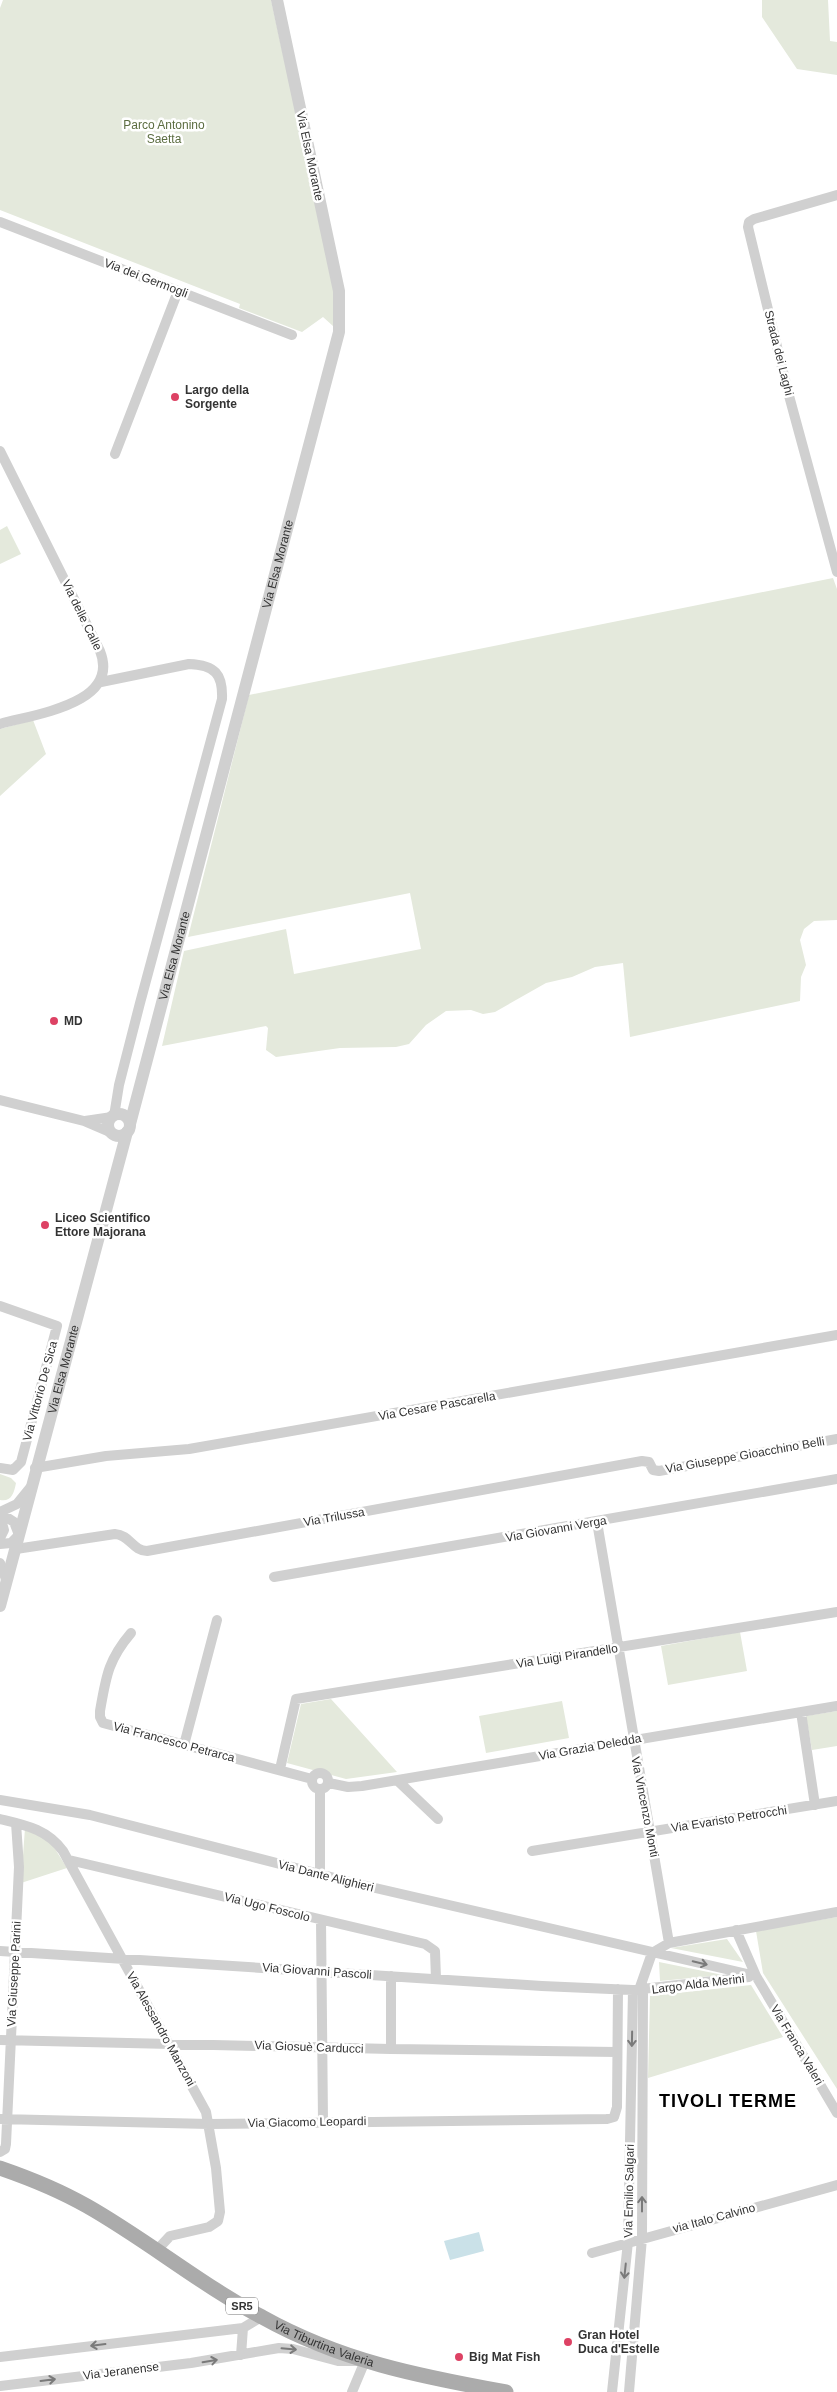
<svg xmlns="http://www.w3.org/2000/svg" width="837" height="2392" viewBox="0 0 837 2392" font-family="Arial,sans-serif">
<style>
.green{fill:#e4e9dc}
.water{fill:#cae1e8}
.lines{fill:none;stroke-linecap:round;stroke-linejoin:round}
.minor{stroke:#d0d0d0;stroke-width:10}
.tertiary{stroke:#d0d0d0;stroke-width:12}
.primary{stroke:#ababab;stroke-width:15}
.oneway{stroke:#7a7a7a}
.poi-dot{fill:#dd4264;stroke:#fff;stroke-width:2}
.labels{text-anchor:middle;stroke-width:5;stroke-linejoin:round;paint-order:stroke}
.shield{fill:#fff;stroke:#707070;stroke-width:1}
.shield-label{font-size:11px;font-weight:bold;fill:#333}
.park-label{font-size:12px;fill:#5c6d41;stroke:#fff}
.street-label{font-size:12px;fill:#333;stroke:#fff}
.poi-label{font-size:12px;font-weight:bold;fill:#333;stroke:#fff;text-anchor:start}
.district-label{font-size:18px;font-weight:bold;letter-spacing:1px;fill:#000;stroke:#fff}
</style>
<rect width="100%" height="100%" fill="#fff"/>
<path class="green" d="M 3,0 L 271,0 L 335,289 L 333,326 L 323,317 L 302,332 L 239,308 L 240,304 L 0,210 L 0,8 Z
M 762,0 L 828,0 L 830,41 L 837,42 L 837,75 L 797,69 L 762,17 Z
M 7,526 L 21,554 L 0,564 L 0,530 Z
M 833,578 L 837,589 L 837,920 L 814,921 L 804,929 L 800,940 L 806,965 L 801,977 L 800,1001 L 630,1037 L 623,963 L 595,967 L 572,977 L 546,983 L 495,1012 L 483,1014 L 471,1010 L 446,1011 L 426,1025 L 409,1044 L 396,1047 L 340,1048 L 276,1057 L 266,1050 L 268,1028 L 266,1026 L 162,1046 L 184,951 L 286,929 L 294,974 L 421,949 L 410,893 L 188,937 L 249,695 Z
M 33,720 L 46,754 L 0,796 L 0,729 Z
M 0,1474 L 11,1478 L 16,1483 C 14,1494 11,1502 0,1500 Z
M 740,1632 L 747,1671 L 668,1685 L 661,1646 Z
M 331,1699 L 397,1772 L 346,1779 L 287,1763 L 301,1704 Z
M 562,1701 L 569,1738 L 486,1753 L 479,1716 Z
M 837,1711 L 837,1746 L 812,1750 L 806,1716 Z
M 25,1828 L 50,1841 L 67,1868 L 21,1883 Z
M 837,1917 L 837,2089 L 763,1973 L 756,1931 Z
M 727,1939 L 743,1962 L 671,1948 Z
M 659,1962 L 723,1975 L 660,1981 Z
M 751,1985 L 783,2037 L 648,2078 L 650,1996 Z"/>
<path class="water" d="M 479,2232 L 484,2251 L 450,2260 L 444,2241 Z"/>
<g class="lines">
<path class="minor" d="M 837,195 L 754,219 L 749,222 L 748,227 L 788,392 L 837,572
M 0,222 L 292,335
M 0,451 L 100,651 C 121,704 34,714 0,724
M 115,454 L 178,291
M 101,682 L 189,664 C 215,665 223,674 222,699 L 140,1003 L 119,1085 L 114,1116
M 0,1100 L 84,1121 L 112,1133
M 85,1121 L 112,1117
M 0,1306 L 57,1326 L 21,1462 L 13,1470 L 0,1468
M 35,1468 L 106,1456 L 189,1449 L 837,1335
M 0,1512 L 17,1504 L 30,1488
M 0,1513 L 14,1522 L 19,1535 L 11,1543 L 0,1544
M 0,1516 L 4,1530 L 0,1538
M 597,1522 L 669,1943
M 16,1549 L 115,1534 C 130,1535 133,1551 147,1551 L 642,1461 L 649,1462 L 653,1470 L 659,1471 L 837,1439
M 0,1563 L 7,1582
M 274,1577 L 837,1479
M 131,1633 C 108,1660 106,1677 100,1711 L 100,1717 L 103,1723 L 312,1779
M 801,1712 L 815,1805
M 184,1745 L 217,1620
M 280,1769 L 296,1699 L 837,1612
M312 1781a8 8 0 1 1 16 0a8 8 0 1 1-16 0Z
M 398,1781 L 438,1819
M 329,1783 L 348,1787 L 362,1786 L 837,1706
M 320,1790 L 320,1875
M 0,1800 L 90,1815 L 358,1884 L 756,1976
M 0,1819 C 25,1825 47,1829 63,1851 L 206,2112 L 216,2168 L 220,2212 L 218,2221 L 209,2227 L 170,2236 L 157,2250
M 532,1851 L 837,1801
M 69,1860 L 425,1944 L 435,1951 L 436,1979
M 321,1920 L 323,2121
M 736,1930 L 756,1976 L 837,2113
M 0,1951 L 542,1986 L 633,1990 L 749,1977
M 639,1990 L 652,1953 L 669,1943 L 837,1912
M 0,2040 L 391,2049 L 617,2052
M 391,2049 L 391,1976
M 0,2119 L 209,2124 L 607,2119 L 614,2117 L 617,2107 L 618,1989
M 0,2152 L 5,2149 L 6,2144 L 19,1867 L 16,1823
M 592,2253 L 837,2185
M 241,2355 L 243,2328
M 0,2357 L 243,2328 L 261,2317
M 0,2386 L 191,2363 L 279,2348 L 293,2349 L 338,2361 L 365,2361 L 352,2392
M 612,2392 L 628,2242 L 633,1990
M 629,2392 L 642,2238 L 643,1990"/>
<g class="tertiary">
<circle cx="119" cy="1125" r="11"/>
<path id="s1" d="M 130,1124 L 339,332 L 339,291 L 277,0"/>
<path id="s2" d="M 0,1606 L 127,1132"/>
</g>
<path class="primary" id="s3" d="M 0,2168 C 29,2178 59,2190 87,2206 C 147,2240 201,2285 262,2317 C 341,2361 418,2376 506,2392"/>
</g>
<defs><path id="oneway-shaft" d="M-6 0H5M1.5-3L5.5 0L1.5 3" fill="none" stroke-width="1.6" stroke-linecap="round" stroke-linejoin="round" transform="scale(1.25)"/></defs>
<g class="oneway">
<use href="#oneway-shaft" transform="translate(700 1963) rotate(13)"/>
<use href="#oneway-shaft" transform="translate(632 2039) rotate(91)"/>
<use href="#oneway-shaft" transform="translate(642 2204) rotate(-90)"/>
<use href="#oneway-shaft" transform="translate(625 2271) rotate(96)"/>
<use href="#oneway-shaft" transform="translate(98 2345) rotate(173)"/>
<use href="#oneway-shaft" transform="translate(289 2349) rotate(5)"/>
<use href="#oneway-shaft" transform="translate(210 2361) rotate(-9)"/>
<use href="#oneway-shaft" transform="translate(48 2380) rotate(-7)"/>
</g>
<g class="poi-dot">
<circle cx="175" cy="397" r="5"/>
<circle cx="54" cy="1021" r="5"/>
<circle cx="45" cy="1225" r="5"/>
<circle cx="568" cy="2342" r="5"/>
<circle cx="459" cy="2357" r="5"/>
</g>
<g class="labels">
<rect class="shield" x="226" y="2297.5" width="32" height="17" rx="4"/>
<g class="shield-label">
<text x="242" y="2310">SR5</text>
</g>
<g class="park-label">
<text x="164" y="129">Parco Antonino<tspan x="164" dy="14">Saetta</tspan></text>
</g>
<g class="street-label">
<text transform="translate(310 156) rotate(78)" y="4">Via Elsa Morante</text>
<text transform="translate(146 278) rotate(21)" y="4">Via dei Germogli</text>
<text transform="translate(779 353) rotate(76)" y="4">Strada dei Laghi</text>
<text dy="4" stroke="none"><textPath href="#s1" startOffset="579">Via Elsa Morante</textPath></text>
<text transform="translate(82 615) rotate(64)" y="4">Via delle Calle</text>
<text dy="4" stroke="none"><textPath href="#s1" startOffset="174">Via Elsa Morante</textPath></text>
<text dy="4" stroke="none"><textPath href="#s2" startOffset="245">Via Elsa Morante</textPath></text>
<text transform="translate(40 1391) rotate(-75)" y="4">Via Vittorio De Sica</text>
<text transform="translate(437 1406) rotate(-10)" y="4">Via Cesare Pascarella</text>
<text transform="translate(745 1455) rotate(-10)" y="4">Via Giuseppe Gioacchino Belli</text>
<text transform="translate(334 1517) rotate(-10)" y="4">Via Trilussa</text>
<text transform="translate(556 1529) rotate(-10)" y="4">Via Giovanni Verga</text>
<text transform="translate(567 1656) rotate(-9)" y="4">Via Luigi Pirandello</text>
<text transform="translate(174 1742) rotate(15)" y="4">Via Francesco Petrarca</text>
<text transform="translate(590 1747) rotate(-10)" y="4">Via Grazia Deledda</text>
<text transform="translate(645 1807) rotate(79)" y="4">Via Vincenzo Monti</text>
<text transform="translate(729 1819) rotate(-9)" y="4">Via Evaristo Petrocchi</text>
<text transform="translate(326 1876) rotate(14)" y="4">Via Dante Alighieri</text>
<text transform="translate(267 1907) rotate(14)" y="4">Via Ugo Foscolo</text>
<text transform="translate(317 1971) rotate(4)" y="4">Via Giovanni Pascoli</text>
<text transform="translate(14 1974) rotate(-87)" y="4">Via Giuseppe Parini</text>
<text transform="translate(698 1984) rotate(-7)" y="4">Largo Alda Merini</text>
<text transform="translate(161 2029) rotate(61)" y="4">Via Alessandro Manzoni</text>
<text transform="translate(797 2045) rotate(59)" y="4">Via Franca Valeri</text>
<text transform="translate(309 2047) rotate(2)" y="4">Via Giosuè Carducci</text>
<text transform="translate(307 2122) rotate(-1)" y="4">Via Giacomo Leopardi</text>
<text transform="translate(629 2191) rotate(-89)" y="4">Via Emilio Salgari</text>
<text transform="translate(714 2218) rotate(-15)" y="4">via Italo Calvino</text>
<text dy="4" stroke="none"><textPath href="#s3" startOffset="370">Via Tiburtina Valeria</textPath></text>
<text transform="translate(121 2371) rotate(-7)" y="4">Via Jeranense</text>
</g>
<g class="poi-label">
<text x="185" y="394">Largo della<tspan x="185" dy="14">Sorgente</tspan></text>
<text x="64" y="1025">MD</text>
<text x="55" y="1222">Liceo Scientifico<tspan x="55" dy="14">Ettore Majorana</tspan></text>
<text x="578" y="2339">Gran Hotel<tspan x="578" dy="14">Duca d'Estelle</tspan></text>
<text x="469" y="2361">Big Mat Fish</text>
</g>
<g class="district-label">
<text x="728" y="2107">TIVOLI TERME</text>
</g>
</g>
</svg>
